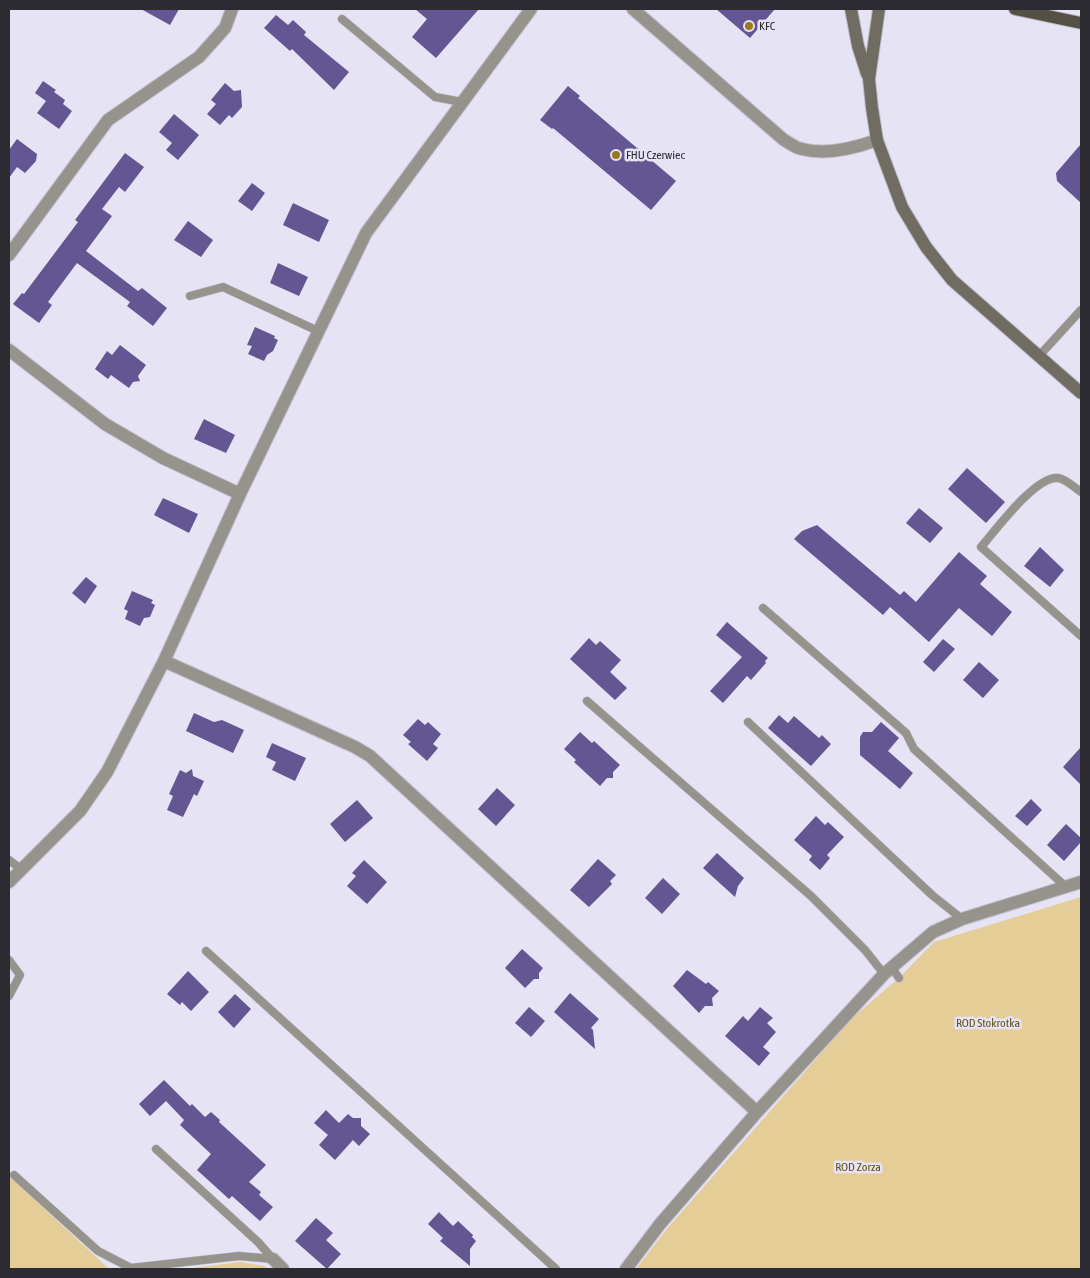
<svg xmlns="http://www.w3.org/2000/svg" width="1090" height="1278" viewBox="0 0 1090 1278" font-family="'Asap Condensed',sans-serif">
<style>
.green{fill:#e4cd97}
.building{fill:#635693}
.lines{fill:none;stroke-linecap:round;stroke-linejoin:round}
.lane-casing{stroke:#c0becd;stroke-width:9}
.street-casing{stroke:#c0becd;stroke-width:14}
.secondary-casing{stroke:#c0becd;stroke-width:14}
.primary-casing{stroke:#c0becd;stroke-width:14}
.lane{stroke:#96938c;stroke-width:8}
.street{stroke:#96938c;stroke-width:12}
.secondary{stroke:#706c62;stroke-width:12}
.primary{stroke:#555044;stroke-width:12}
.poi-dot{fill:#987821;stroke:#e5e3f4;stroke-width:2}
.labels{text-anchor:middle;stroke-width:5;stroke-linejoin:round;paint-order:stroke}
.poi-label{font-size:12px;fill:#2c2b31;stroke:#e5e3f4;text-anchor:start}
.park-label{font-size:12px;fill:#64501b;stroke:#e5e3f4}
</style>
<rect width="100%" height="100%" fill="#e5e3f4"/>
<path class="green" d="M 1081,897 L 1081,1269 L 636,1269 L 666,1230 L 851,1019 L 899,978 L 934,942 Z
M 9,1176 L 109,1269 L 9,1269 Z
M 240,1262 L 264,1266 L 269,1269 L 185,1269 Z"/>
<path class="building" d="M 141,9 L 179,9 L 170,25 Z
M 415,9 L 479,9 L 436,58 L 412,37 L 427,19 Z
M 716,9 L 775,9 L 750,38 Z
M 276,15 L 288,25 L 293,20 L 306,32 L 304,35 L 349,72 L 334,90 L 292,49 L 290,51 L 264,28 Z
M 43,81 L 56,90 L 54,92 L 65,100 L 63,104 L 72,111 L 59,129 L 37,113 L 46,101 L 35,93 Z
M 225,83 L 234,91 L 241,90 L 242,107 L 232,118 L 229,115 L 220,125 L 207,114 L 216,104 L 211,100 Z
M 568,86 L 580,96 L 578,98 L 676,181 L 651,210 L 553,128 L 552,129 L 540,120 Z
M 174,114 L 199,135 L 178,160 L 166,150 L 172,143 L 159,132 Z
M 17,139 L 37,154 L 36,161 L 25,173 L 17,167 L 9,178 L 9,150 Z
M 1081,144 L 1081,203 L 1057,181 L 1056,173 Z
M 125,153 L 144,167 L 125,192 L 119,187 L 102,209 L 112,216 L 86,251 L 138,291 L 142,288 L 167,308 L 153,326 L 127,306 L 130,302 L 77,263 L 48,302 L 52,305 L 39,323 L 13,304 L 22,293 L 24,294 L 78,222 L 75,220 Z
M 252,183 L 265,193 L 252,211 L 238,201 Z
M 293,203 L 329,220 L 319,242 L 283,225 Z
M 188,221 L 213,240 L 201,257 L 174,240 Z
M 278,263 L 308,277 L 299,296 L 270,283 Z
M 255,327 L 275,336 L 274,338 L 278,340 L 273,351 L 267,355 L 264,361 L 248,354 L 252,346 L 247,345 Z
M 120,345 L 146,365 L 138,376 L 140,381 L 133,382 L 129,388 L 111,375 L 108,379 L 95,369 L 107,351 L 112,355 Z
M 204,419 L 235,435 L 226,453 L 194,439 Z
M 967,468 L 1005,502 L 986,523 L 948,489 Z
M 163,498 L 198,514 L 189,533 L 154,515 Z
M 919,508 L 943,528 L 930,543 L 906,523 Z
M 817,525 L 900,595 L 904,591 L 916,602 L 959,552 L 987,576 L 980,584 L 1012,612 L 992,636 L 959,608 L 929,642 L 890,607 L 883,615 L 794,539 L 802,531 Z
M 1040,547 L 1064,570 L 1050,587 L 1024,566 Z
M 86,577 L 97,586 L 85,604 L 72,593 Z
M 132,591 L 153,600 L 151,603 L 155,605 L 150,617 L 144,618 L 140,626 L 125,619 L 128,611 L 124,609 Z
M 727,622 L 768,658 L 765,661 L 766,663 L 751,680 L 747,676 L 723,703 L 710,691 L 742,657 L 716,635 Z
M 589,638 L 596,645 L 600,641 L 621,660 L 610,672 L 627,688 L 615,700 L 570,659 Z
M 943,639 L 955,649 L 934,672 L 923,662 Z
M 979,662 L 999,680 L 983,698 L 963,680 Z
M 194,713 L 214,722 L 222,720 L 244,730 L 233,753 L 186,731 Z
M 779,715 L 788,723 L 794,716 L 819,738 L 822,735 L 831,744 L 811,766 L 768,728 Z
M 418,719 L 425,725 L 428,722 L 441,734 L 433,744 L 438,748 L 427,761 L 408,744 L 411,742 L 403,735 Z
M 881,722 L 899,738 L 888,751 L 913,773 L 900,789 L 860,755 L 860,737 L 863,732 L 872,732 Z
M 580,732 L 592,743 L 594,741 L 620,765 L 613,772 L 613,778 L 607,778 L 600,786 L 574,762 L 576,760 L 564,749 Z
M 272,743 L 306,758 L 295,781 L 272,770 L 276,762 L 266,757 Z
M 1081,747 L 1081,785 L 1063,767 Z
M 192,769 L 193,776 L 204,781 L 197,796 L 194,794 L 183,817 L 167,810 L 173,796 L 169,794 L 180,770 L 186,773 Z
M 497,788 L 515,805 L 496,826 L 478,809 Z
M 1031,799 L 1042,810 L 1027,826 L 1015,816 Z
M 357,800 L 373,818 L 345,842 L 330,824 Z
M 816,816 L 825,825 L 828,822 L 844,837 L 827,855 L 830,858 L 820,870 L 809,860 L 812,856 L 794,840 Z
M 1066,824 L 1081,838 L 1081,842 L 1064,861 L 1047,845 Z
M 717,853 L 744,878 L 738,886 L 735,897 L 703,868 Z
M 598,859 L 616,875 L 610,881 L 612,884 L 589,907 L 570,890 Z
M 364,860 L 387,882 L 367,904 L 347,886 L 356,876 L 352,873 Z
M 663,878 L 680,894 L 662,914 L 645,898 Z
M 522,949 L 543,968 L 539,973 L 539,979 L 534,979 L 525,988 L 505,968 Z
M 687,970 L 706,984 L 708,982 L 719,991 L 712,998 L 713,1006 L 705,1006 L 699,1013 L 673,986 Z
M 188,971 L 209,992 L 191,1011 L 182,1002 L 180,1005 L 167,994 Z
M 570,993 L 599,1019 L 591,1028 L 593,1030 L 595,1049 L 554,1012 Z
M 235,994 L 251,1009 L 234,1028 L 218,1012 Z
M 529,1007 L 545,1021 L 531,1037 L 515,1023 Z
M 760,1007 L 773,1018 L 767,1023 L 776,1032 L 763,1047 L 770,1053 L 759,1066 L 725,1036 L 743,1016 L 748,1021 Z
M 164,1080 L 190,1106 L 192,1104 L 205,1117 L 211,1112 L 220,1120 L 219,1122 L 266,1165 L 249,1182 L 261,1192 L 259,1195 L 273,1207 L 260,1221 L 232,1196 L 229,1199 L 197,1170 L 211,1154 L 180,1125 L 184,1120 L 166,1101 L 150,1116 L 139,1104 Z
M 326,1110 L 339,1123 L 348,1114 L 353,1118 L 361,1118 L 361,1126 L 370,1134 L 359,1146 L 353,1140 L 335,1160 L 319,1145 L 328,1135 L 314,1123 Z
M 439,1212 L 453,1226 L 458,1221 L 473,1235 L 472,1237 L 476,1241 L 470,1249 L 470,1266 L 440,1241 L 443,1238 L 428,1224 Z
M 316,1218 L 333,1233 L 326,1240 L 341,1254 L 327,1269 L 295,1241 Z"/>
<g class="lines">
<defs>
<path id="lane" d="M 342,19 L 435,97 L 462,102
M 190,296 L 223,287 L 318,331
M 1039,356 L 1081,310
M 1081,492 C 1075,488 1066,479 1058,478 C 1036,475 995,531 981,547 L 1081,636
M 763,608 L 906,733 L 914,749 L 1065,886
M 587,701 L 811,896 L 865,950 L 884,974
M 748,722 L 932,895 L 962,919
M 9,860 L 21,869
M 206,951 L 556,1269
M 9,960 L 20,975 L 9,996
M 892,968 L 899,978
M 156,1149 L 258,1242 L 273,1259
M 14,1175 L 98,1251 L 131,1268 L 239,1256 L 273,1259"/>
<path id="street" d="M 633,9 L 784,140 C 790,143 795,148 802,149 C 825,155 855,148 877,140
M 9,255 L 108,120 L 199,57 L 225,28 L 232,9
M 9,350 L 105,424 L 163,458 L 240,494
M 164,661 L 355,747 L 370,756 L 757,1112
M 9,882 L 80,811 L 107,772 L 164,661 L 240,494 L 366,233 L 531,9
M 273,1259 L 283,1269
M 626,1269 L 660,1224 L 757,1112 L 884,974 L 933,932 L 962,919 L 1081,882"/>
<path id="secondary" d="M 851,9 L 858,46 L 867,74
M 879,9 L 869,79 L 872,108 L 877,140 L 902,207 L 926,247 L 952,280 L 1081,393"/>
<path id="primary" d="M 1015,9 L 1081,23"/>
</defs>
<use href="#lane" class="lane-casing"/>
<use href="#street" class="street-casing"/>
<use href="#secondary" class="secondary-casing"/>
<use href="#primary" class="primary-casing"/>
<use href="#lane" class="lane"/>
<use href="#street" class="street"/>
<use href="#secondary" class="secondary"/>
<use href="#primary" class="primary"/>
</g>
<g class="poi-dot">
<circle cx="749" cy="26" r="5"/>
<circle cx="616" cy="155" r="5"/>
</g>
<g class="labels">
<g class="poi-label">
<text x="759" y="30">KFC</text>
<text x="626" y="159">FHU Czerwiec</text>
</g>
<g class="park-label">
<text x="988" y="1027">ROD Stokrotka</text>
<text x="858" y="1171">ROD Zorza</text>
</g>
</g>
<rect width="1090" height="1278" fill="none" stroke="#2c2b31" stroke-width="20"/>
</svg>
